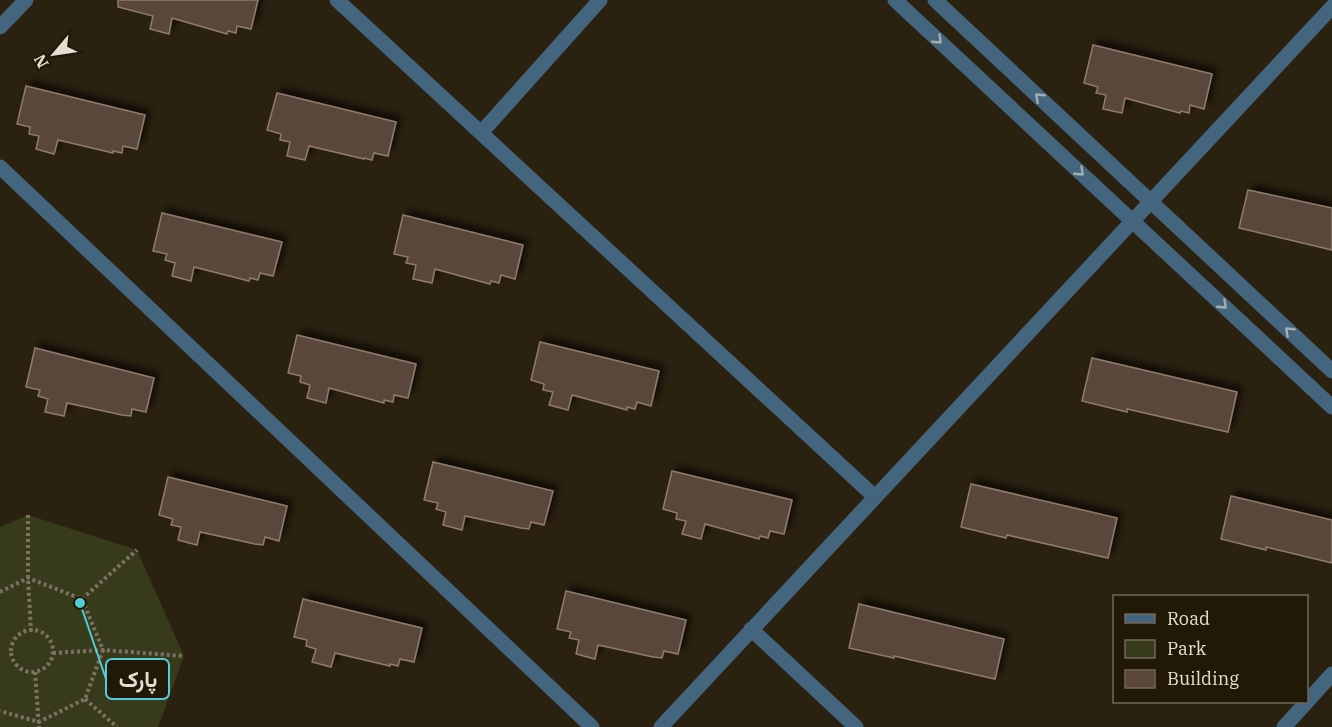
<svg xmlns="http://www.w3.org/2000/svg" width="1332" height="727" viewBox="0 0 1332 727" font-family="'IBM Plex Serif',Vazirmatn,serif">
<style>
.green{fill:#373b1b}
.building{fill:#5a473a;stroke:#8f7b6c;stroke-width:1.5;filter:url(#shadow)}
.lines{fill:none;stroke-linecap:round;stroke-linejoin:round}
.path{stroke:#7b7264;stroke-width:4;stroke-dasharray:3 3;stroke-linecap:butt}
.minor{stroke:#43667e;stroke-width:15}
.oneway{stroke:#a4aeb1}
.leader{fill:none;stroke:#52ccd6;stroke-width:2}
.callout-dot{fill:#52ccd6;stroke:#221807;stroke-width:2}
.callout{fill:#221807;stroke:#52ccd6;stroke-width:2}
.callout-label{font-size:22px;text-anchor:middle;font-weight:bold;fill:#e5ded3}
</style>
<defs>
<filter id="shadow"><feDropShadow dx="5.5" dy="-5.5" stdDeviation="3" flood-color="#0009"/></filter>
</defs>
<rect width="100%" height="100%" fill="#2b2110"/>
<path class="green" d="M 28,515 L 137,550 L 184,656 L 158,727 L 0,727 L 0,527 Z"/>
<path class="building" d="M 118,0 L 258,0 L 251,29 L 237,26 L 236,33 L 228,31 L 227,34 L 172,18 L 169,34 L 150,29 L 153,16 L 118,7 Z
M 1093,45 L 1212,74 L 1204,109 L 1190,105 L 1189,113 L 1181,111 L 1180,113 L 1125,98 L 1122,113 L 1103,109 L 1106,95 L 1096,93 L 1098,87 L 1084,83 Z
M 26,86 L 145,115 L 137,149 L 123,146 L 122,153 L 113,151 L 113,153 L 58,140 L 54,154 L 36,149 L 39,136 L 29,134 L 30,127 L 17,124 Z
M 277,93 L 396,122 L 388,156 L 374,153 L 372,160 L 364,158 L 364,159 L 309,146 L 305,160 L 287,156 L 290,142 L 280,140 L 281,134 L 267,130 Z
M 1248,190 L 1332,208 L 1332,250 L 1239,228 Z
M 162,213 L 282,242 L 273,276 L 260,273 L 258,280 L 250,278 L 249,281 L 194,267 L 191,281 L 172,276 L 175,263 L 165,260 L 167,254 L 153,251 Z
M 403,215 L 523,245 L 515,279 L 501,275 L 499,283 L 491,281 L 490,284 L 435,269 L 432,283 L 413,279 L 416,265 L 406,263 L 408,257 L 394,254 Z
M 297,335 L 416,364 L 408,398 L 394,395 L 393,402 L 384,400 L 384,403 L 329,388 L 326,403 L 307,398 L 310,385 L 300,382 L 301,376 L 288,373 Z
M 540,342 L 659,371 L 651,406 L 637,402 L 635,409 L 627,407 L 627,410 L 572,395 L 568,410 L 549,405 L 553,392 L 543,390 L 544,384 L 531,380 Z
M 35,348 L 154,378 L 146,412 L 132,409 L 131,416 L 122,415 L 67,403 L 64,416 L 45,412 L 48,399 L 38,396 L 40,390 L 26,387 Z
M 1092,358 L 1237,392 L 1228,432 L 1127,409 L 1127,412 L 1082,401 Z
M 433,462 L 553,491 L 544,525 L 531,522 L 529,529 L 521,528 L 465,516 L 462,530 L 443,525 L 446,512 L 436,509 L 438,503 L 424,500 Z
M 672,471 L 792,500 L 784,534 L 770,531 L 768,538 L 760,536 L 759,539 L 705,524 L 701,539 L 682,534 L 686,521 L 676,519 L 677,513 L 663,509 Z
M 168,477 L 287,506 L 279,541 L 265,537 L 263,545 L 255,544 L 200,532 L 197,545 L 178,540 L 181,527 L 171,525 L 173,519 L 159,515 Z
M 971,484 L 1117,518 L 1108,558 L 1007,535 L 1006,538 L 961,527 Z
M 1231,496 L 1332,520 L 1332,563 L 1266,547 L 1266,550 L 1221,539 Z
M 566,591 L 686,620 L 678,654 L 664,651 L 662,658 L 653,657 L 598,645 L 595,659 L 576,654 L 579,640 L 569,638 L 571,632 L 557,629 Z
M 303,599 L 422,628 L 414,662 L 400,659 L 398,666 L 390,664 L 390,666 L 335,653 L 331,667 L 312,662 L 316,649 L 306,646 L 307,640 L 294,637 Z
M 859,604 L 1004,639 L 995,679 L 894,656 L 894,658 L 849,648 Z"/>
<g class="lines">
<path class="path" d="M 28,515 L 28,578 L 31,631
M 0,592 L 28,578 L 82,599 L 103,650 L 85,699 L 39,722 L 0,711
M 82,599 L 137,550
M11 651a21 21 0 1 1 42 0a21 21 0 1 1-42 0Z
M 53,653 L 103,650 L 184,656
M 35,672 L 39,727
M 85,699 L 117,727"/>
<path class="minor" d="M 337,0 L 875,497
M 895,0 L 1332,407
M 935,0 L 1332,371
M 0,27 L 26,0
M 481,133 L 600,0
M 0,167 L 592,727
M 751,629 L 856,727
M 661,727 L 1332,7
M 1284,727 L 1332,674"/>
</g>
<defs><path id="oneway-chevron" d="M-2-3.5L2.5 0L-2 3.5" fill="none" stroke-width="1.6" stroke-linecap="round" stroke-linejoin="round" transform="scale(1.5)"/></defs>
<g class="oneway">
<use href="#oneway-chevron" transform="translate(938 40) rotate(43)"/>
<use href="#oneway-chevron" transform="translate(1039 97) rotate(-137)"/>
<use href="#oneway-chevron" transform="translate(1080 172) rotate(43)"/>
<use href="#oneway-chevron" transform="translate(1223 305) rotate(43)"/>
<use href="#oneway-chevron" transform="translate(1289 331) rotate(-137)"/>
</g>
<path class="leader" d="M80 603L106 679"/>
<circle class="callout-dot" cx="80" cy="603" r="6"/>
<rect class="callout" x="106" y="659" width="63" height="40" rx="6"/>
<g class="callout-label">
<text x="138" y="687">پارک</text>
</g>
<rect x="1113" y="595" width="195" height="108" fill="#221807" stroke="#706759" stroke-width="1.5"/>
<rect x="1125" y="614" width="30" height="9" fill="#43667e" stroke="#706759" stroke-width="1.5"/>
<text x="1167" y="625" font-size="18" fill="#e5ded3">Road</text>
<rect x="1125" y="640" width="30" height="18" fill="#373b1b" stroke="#706759" stroke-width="1.5"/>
<text x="1167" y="655" font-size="18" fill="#e5ded3">Park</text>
<rect x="1125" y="670" width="30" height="18" fill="#5a473a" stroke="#706759" stroke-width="1.5"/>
<text x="1167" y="685" font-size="18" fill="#e5ded3">Building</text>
<g transform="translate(54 54) rotate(241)" stroke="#221807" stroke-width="4.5" paint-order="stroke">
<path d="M0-4.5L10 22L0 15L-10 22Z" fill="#e5ded3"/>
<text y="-9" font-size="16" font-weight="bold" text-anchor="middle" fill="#e5ded3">N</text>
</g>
</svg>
